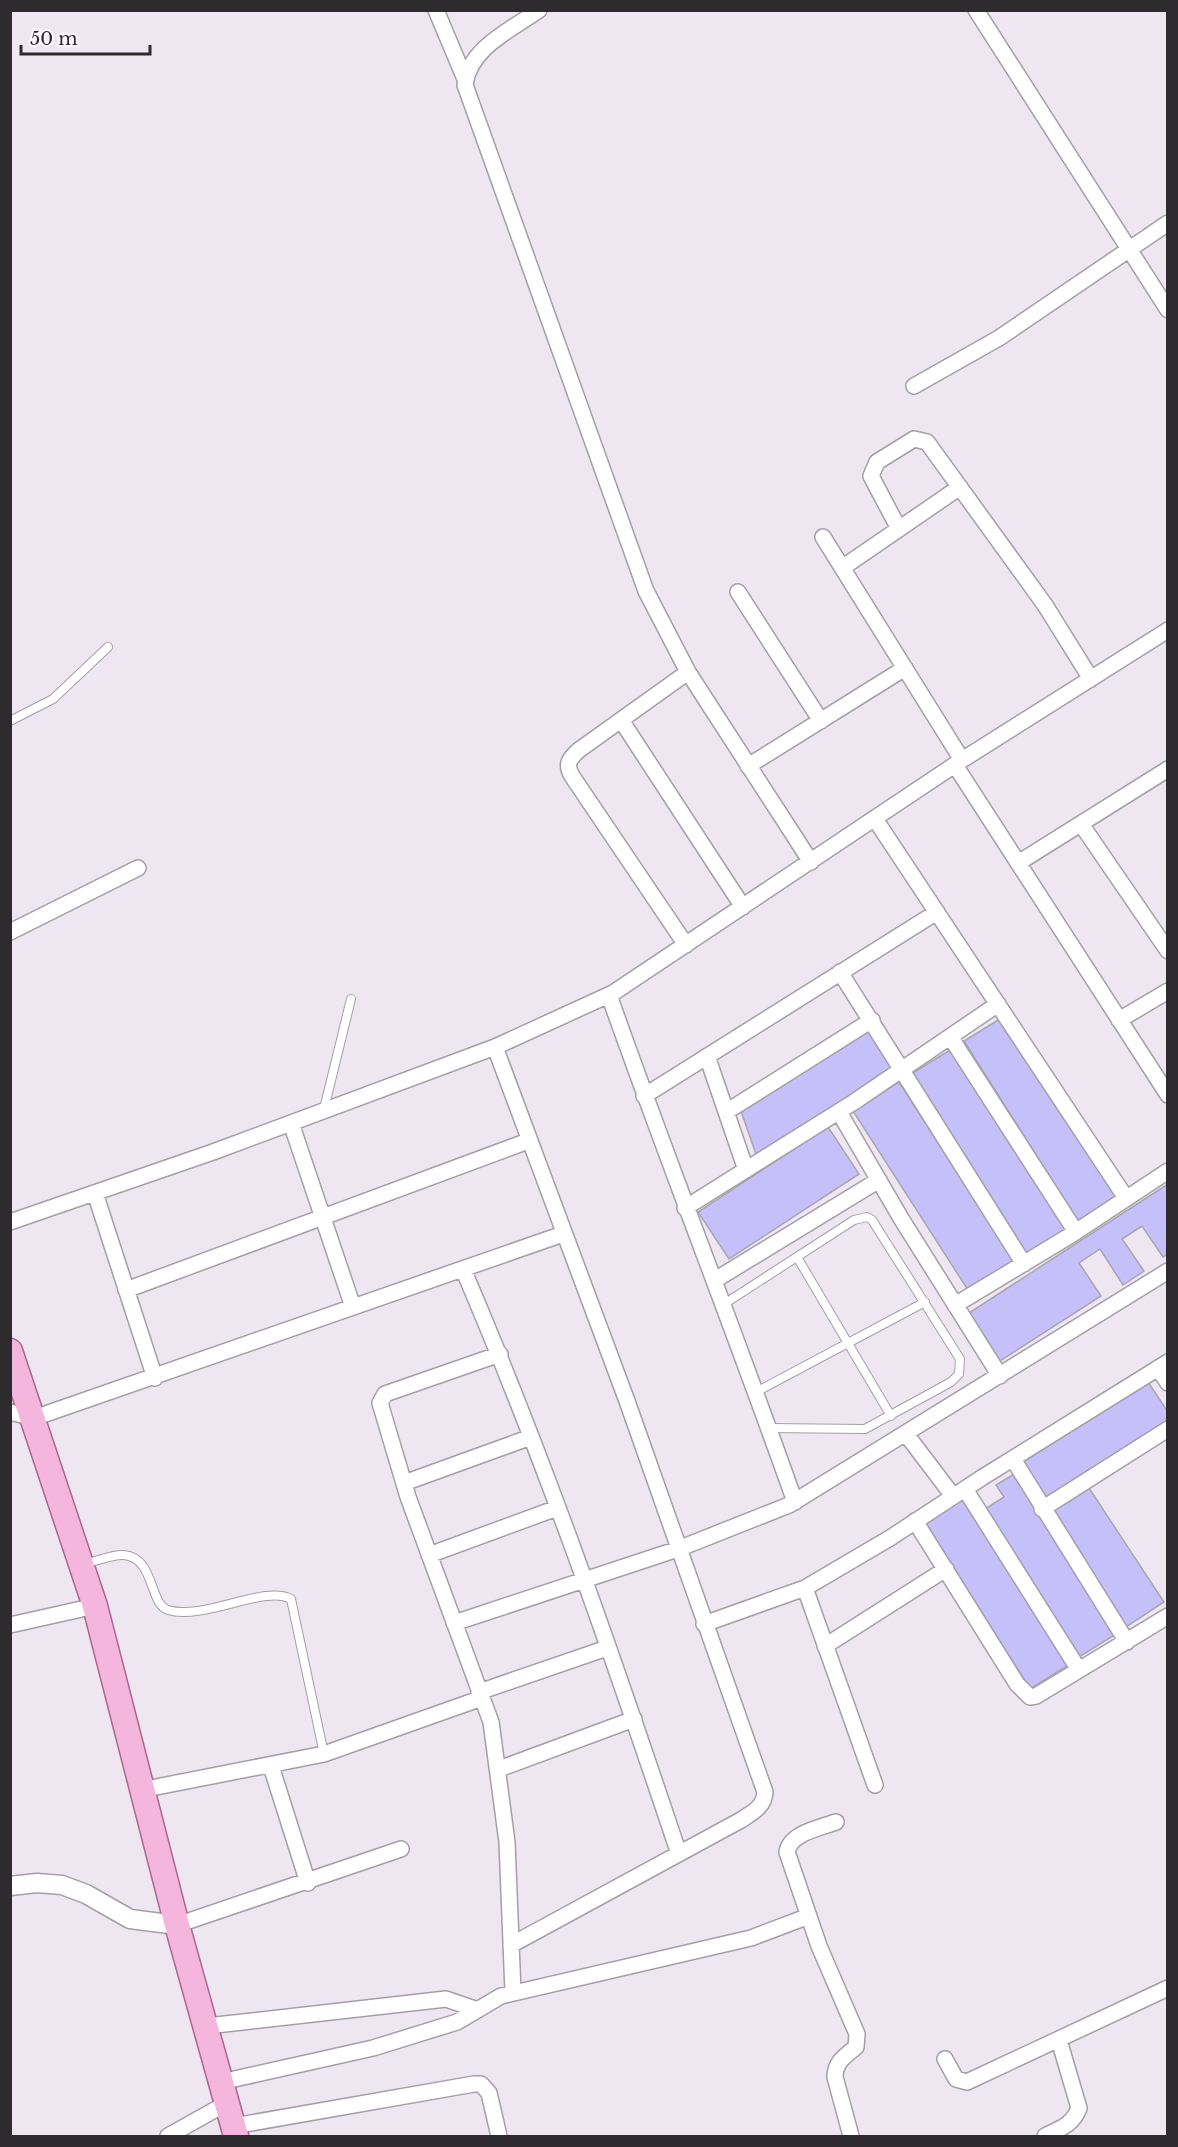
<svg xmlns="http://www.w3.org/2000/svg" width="1178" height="2147" viewBox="0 0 1178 2147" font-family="'Libre Baskerville',serif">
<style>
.building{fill:#c5c0fa;stroke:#a7a6b1;stroke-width:1.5}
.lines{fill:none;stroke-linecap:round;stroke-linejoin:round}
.service-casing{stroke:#a59ea8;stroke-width:10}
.minor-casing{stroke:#a59ea8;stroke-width:18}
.tertiary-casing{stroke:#a59ea8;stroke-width:21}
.primary-casing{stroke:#aa6690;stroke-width:27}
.service{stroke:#fff;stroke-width:8}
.minor{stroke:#fff;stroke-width:15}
.tertiary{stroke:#fff;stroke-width:18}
.primary{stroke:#f4b6dc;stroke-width:24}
</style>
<rect width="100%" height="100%" fill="#eee7f1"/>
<path class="building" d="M 1003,1017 L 1119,1198 L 1079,1223 L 964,1041 Z
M 874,1026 L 899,1065 L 757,1157 L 741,1111 Z
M 950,1050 L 1066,1231 L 1027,1256 L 911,1074 Z
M 899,1082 L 1014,1261 L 968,1290 L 853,1111 Z
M 828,1127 L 859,1174 L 729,1259 L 698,1212 Z
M 1168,1184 L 1168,1254 L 1163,1257 L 1142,1226 L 1122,1239 L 1144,1271 L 1123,1285 L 1100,1249 L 1079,1263 L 1101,1296 L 1000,1361 L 969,1313 Z
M 1148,1382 L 1168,1412 L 1168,1425 L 1045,1503 L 1020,1464 Z
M 1014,1474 L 1116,1634 L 1076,1659 L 982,1511 L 1004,1497 L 996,1485 Z
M 1087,1485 L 1164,1602 L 1123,1629 L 1046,1512 Z
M 966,1497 L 1070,1664 L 1030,1689 L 925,1522 Z"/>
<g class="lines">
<defs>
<path id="service" d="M 10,721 L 53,699 L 108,647
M 324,1109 L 351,999
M 797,1257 L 891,1416
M 724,1304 L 854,1220 L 867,1217 L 872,1220 L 960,1359 L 959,1374 L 951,1382 L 865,1429 L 768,1428
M 756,1392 L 925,1302
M 83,1564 C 95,1562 112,1554 124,1555 C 155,1558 149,1604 168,1610 C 203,1621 266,1584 291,1599 L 324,1754"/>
<path id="minor" d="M 436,10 L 465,79
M 539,10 C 511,30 469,48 465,85 L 646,591 L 688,672 L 811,862
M 976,10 L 1168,310
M 914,386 L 999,338 L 1168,223
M 899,529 L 871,476 L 877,462 L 914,439 L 927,442 L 1045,605 L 1091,679
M 823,537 L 962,760
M 842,568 L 960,487
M 738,592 L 821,721
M 621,720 L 743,907
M 955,765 L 1168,1095
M 748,766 L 905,668
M 875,819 L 1126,1198
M 1081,824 L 1168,951
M 1018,863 L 1168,769
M 10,932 L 138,868
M 686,945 L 572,776 C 565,764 569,759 579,750 L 688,672
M 840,972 L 1024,1264
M 609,995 C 669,1165 735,1332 795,1502
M 1119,1020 L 1168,991
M 951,1038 L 1076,1232
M 495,1047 L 627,1401 L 765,1792 C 764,1807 753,1812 741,1820 L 511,1945
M 707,1056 L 746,1170
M 644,1096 L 937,912
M 726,1112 L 872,1020
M 839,1112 L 902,1220 L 1000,1376
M 291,1123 L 353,1307
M 95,1193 L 155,1378
M 685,1208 L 854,1102 L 998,1004
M 10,1222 L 213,1152 L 495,1047 L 613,993 L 962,760 L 1168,630
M 463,1269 C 545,1460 613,1657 679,1854
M 715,1280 L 879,1180
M 126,1290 L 528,1141
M 955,1305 L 1071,1235 L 1168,1171
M 500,1354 L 385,1394 L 380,1403 L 408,1497 L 491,1722 L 507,1842 L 513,1992
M 1158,1368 L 1168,1383
M 10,1412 L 34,1418 L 563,1234
M 906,1434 L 953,1496
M 1013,1459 L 1127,1642
M 404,1483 L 531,1437
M 965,1489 L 1079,1670
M 1042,1509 L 1168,1429
M 915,1521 L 1017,1684 L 1030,1697 L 1036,1696 L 1168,1616
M 429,1555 L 557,1508
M 805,1588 L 890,1538 L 983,1477 L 1168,1362
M 454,1623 L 678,1549 L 789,1505 L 1168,1271
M 704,1624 L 805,1588 L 875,1785
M 10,1625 L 95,1606
M 825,1646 L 946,1569
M 479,1692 L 607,1648
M 271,1766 L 308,1883
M 499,1769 L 634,1719
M 141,1790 L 324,1754 L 482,1698
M 836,1822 C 820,1828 790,1833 787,1852 L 819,1946 L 857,2034 L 856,2047 C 845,2056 835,2062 835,2077 L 851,2136
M 177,1925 L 401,1849
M 207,2026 L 446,1999 L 478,2010
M 945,2059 L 956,2079 L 967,2082 L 1168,1988
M 221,2082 L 373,2048 L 457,2022 L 501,1996 L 751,1938 L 809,1916
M 234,2126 L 474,2084 L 481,2084 L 489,2093 L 499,2136
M 168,2136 L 227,2103
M 1045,2136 C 1059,2129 1073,2125 1079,2108 L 1059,2040"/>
<path id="tertiary" d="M 10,1886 L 37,1883 L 62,1885 L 86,1894 L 130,1919 L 177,1925"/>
<path id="primary" d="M 10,1351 L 95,1606 L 177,1925 L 236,2136"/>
</defs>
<use href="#service" class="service-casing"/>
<use href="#minor" class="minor-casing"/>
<use href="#tertiary" class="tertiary-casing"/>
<use href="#primary" class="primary-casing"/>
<use href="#service" class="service"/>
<use href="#minor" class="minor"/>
<use href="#tertiary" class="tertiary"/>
<use href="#primary" class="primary"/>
</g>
<rect width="1178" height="2147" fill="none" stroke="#2e2b2f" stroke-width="24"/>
<path d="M21 45v9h129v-9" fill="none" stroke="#2e2b2f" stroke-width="3"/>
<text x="30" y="45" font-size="18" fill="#2e2b2f" stroke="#fcf4ff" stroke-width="4.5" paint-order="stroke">50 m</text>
</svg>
